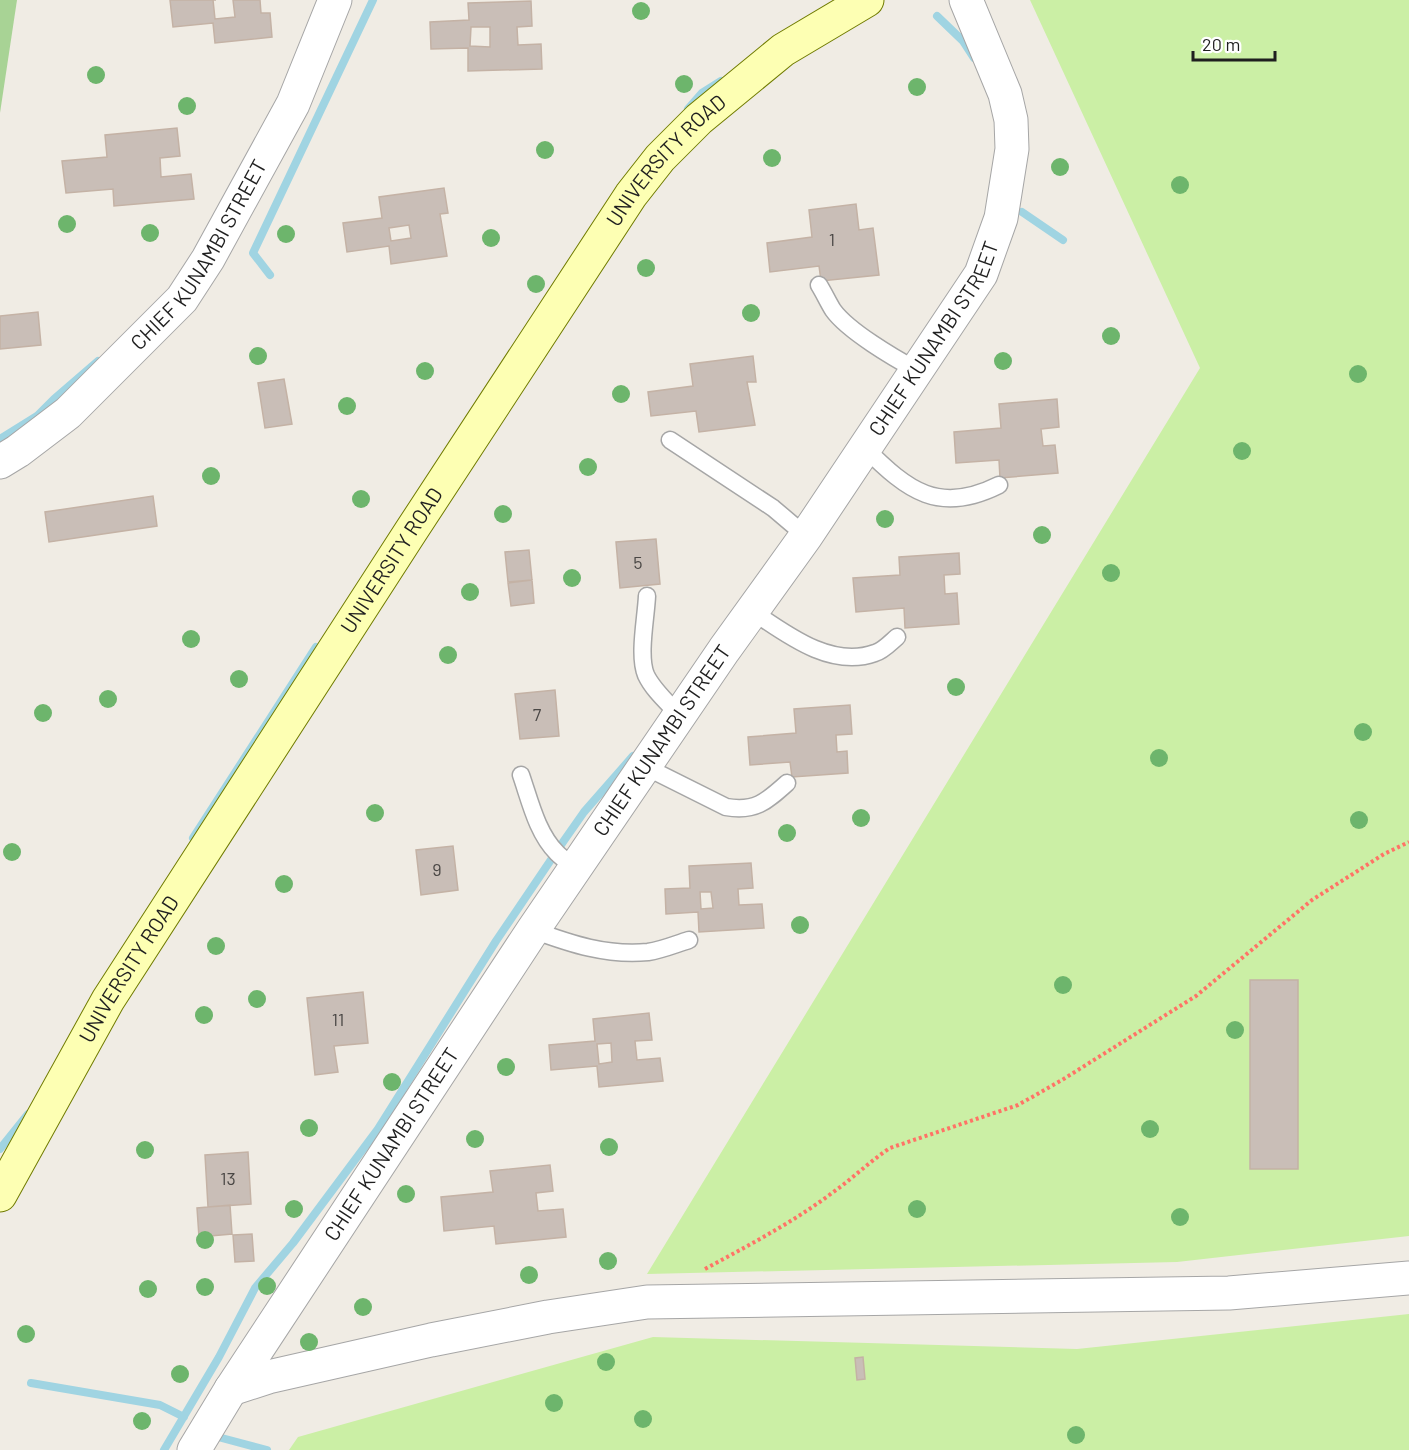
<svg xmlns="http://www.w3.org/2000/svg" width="1409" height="1450" viewBox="0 0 1409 1450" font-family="Barlow,sans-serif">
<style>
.grass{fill:#cbefa5}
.forest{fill:#a8d395}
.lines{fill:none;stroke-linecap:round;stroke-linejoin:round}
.stream{stroke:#a0d4e2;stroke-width:8}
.building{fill:#c9beb7;stroke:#c4b2a5;stroke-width:1.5;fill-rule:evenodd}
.lane-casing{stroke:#a6a6a6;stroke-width:19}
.street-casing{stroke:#a6a6a6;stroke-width:35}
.secondary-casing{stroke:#707b00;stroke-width:35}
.path{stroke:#ff7366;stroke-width:4;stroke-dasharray:3 3;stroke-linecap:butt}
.lane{stroke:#fff;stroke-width:16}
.street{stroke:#fff;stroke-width:33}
.secondary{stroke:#fdffb3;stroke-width:33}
.tree{fill:#6db56c}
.labels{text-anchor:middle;stroke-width:4.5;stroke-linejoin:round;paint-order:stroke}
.number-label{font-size:18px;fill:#4a4745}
.street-label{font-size:21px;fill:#1f1f1f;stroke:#fff}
</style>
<rect width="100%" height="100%" fill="#f0ece4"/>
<path class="grass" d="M 1030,0 L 1409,0 L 1409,1236 L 1177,1262 L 647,1274 L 1200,368 Z
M 1409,1314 L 1409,1450 L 289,1450 L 298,1437 L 653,1337 L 1077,1349 Z"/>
<path class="forest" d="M 0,0 L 17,0 L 0,113 Z"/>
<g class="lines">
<path class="stream" d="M 937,16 L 963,41 L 974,58
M 688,109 L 702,93 L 721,81
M 1022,212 L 1063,240
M 270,275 L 253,253 L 373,0
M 0,439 L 37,416 L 54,399 L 98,361
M 193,838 L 316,647
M 0,1149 L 28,1114
M 31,1383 L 160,1405 L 184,1417
M 218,1437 L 267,1450
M 164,1450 L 219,1357 L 255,1288 L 293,1243 L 378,1129 L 496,941 L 563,842 L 584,812 L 633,756"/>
</g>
<path class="building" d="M 170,0 L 216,0 L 213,0 L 215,19 L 235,17 L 233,0 L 260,0 L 261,13 L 270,13 L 272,37 L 215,43 L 213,23 L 173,27 Z
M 531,1 L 532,26 L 517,27 L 518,45 L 541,44 L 542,69 L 468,71 L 468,48 L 431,49 L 430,22 L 469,20 L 468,3 ZM 471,27 L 490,27 L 490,47 L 470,46 Z
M 177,128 L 180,156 L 160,158 L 161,177 L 191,174 L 194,199 L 114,206 L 113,189 L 66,193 L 62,161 L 107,157 L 105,135 Z
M 444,188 L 448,213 L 440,214 L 447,256 L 391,264 L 389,246 L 347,252 L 343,223 L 382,218 L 379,197 ZM 409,225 L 411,238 L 391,241 L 389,228 Z
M 856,204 L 859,230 L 873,228 L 879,275 L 821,281 L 819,266 L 770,272 L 767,243 L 812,237 L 809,210 Z
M 38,312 L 41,345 L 0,349 L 0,316 Z
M 753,356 L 756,382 L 747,382 L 755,425 L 699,432 L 696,411 L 651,416 L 648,392 L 693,386 L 690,364 Z
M 284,379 L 292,424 L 265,428 L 258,383 Z
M 1057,399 L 1059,427 L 1041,429 L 1043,446 L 1055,445 L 1058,473 L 1000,478 L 999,460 L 956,463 L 954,432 L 1001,428 L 999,404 Z
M 153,496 L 157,526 L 49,542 L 45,512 Z
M 656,539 L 660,584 L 620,588 L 616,542 Z
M 529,550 L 532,580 L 508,582 L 505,552 Z
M 959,553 L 960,574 L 944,575 L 945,594 L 957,593 L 959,624 L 905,628 L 904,608 L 856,612 L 853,578 L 900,575 L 899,557 Z
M 532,580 L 534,603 L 511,606 L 508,583 Z
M 555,690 L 559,736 L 520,739 L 515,694 Z
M 850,705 L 852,734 L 836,735 L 837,752 L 847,751 L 848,773 L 792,777 L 790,762 L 750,765 L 748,737 L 796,733 L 794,709 Z
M 453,846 L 458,890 L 421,895 L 416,850 Z
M 751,863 L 753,888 L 738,889 L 739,905 L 762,904 L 764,928 L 699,932 L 698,912 L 666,914 L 665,889 L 690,888 L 689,866 ZM 700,892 L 711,892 L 713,908 L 701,909 Z
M 1250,980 L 1298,980 L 1298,1169 L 1250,1169 Z
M 363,992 L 368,1043 L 334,1046 L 338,1072 L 315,1075 L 307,998 Z
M 649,1013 L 652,1040 L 635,1041 L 637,1060 L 660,1058 L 663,1081 L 599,1087 L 597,1066 L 551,1070 L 549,1045 L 595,1041 L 593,1019 ZM 611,1043 L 612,1062 L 599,1064 L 597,1044 Z
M 248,1152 L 251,1204 L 208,1207 L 205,1155 Z
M 550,1165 L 553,1191 L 536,1193 L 538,1211 L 563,1209 L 566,1237 L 496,1244 L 494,1226 L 444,1231 L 441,1197 L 493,1192 L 490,1171 Z
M 230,1205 L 232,1234 L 199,1237 L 197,1208 Z
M 252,1234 L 254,1261 L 235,1262 L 233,1235 Z
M 863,1357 L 865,1379 L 857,1380 L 855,1358 Z"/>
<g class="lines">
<defs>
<path id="lane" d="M 819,285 C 824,293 828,302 833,310 C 848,331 894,358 918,371
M 670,440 L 773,508 L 806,536
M 865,448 C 908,491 939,515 999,485
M 647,596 C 646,618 638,656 646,675 C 653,690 668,703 679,715
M 752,611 C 786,634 831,669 875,653 C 883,651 891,642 897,637
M 644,766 L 726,807 C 755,812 766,802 787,783
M 521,775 C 530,801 537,833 557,853 C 562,858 569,863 575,868
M 533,930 C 571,944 607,956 648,952 C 662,950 676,944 689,940"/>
<g id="street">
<path id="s1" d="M 0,462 L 18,451 L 68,413 L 182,299 L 208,259 L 293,104 L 335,0"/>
<path d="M 231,1389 L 268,1377 L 431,1340 L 548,1317 L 647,1302 L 1229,1293 L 1409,1278"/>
<path id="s2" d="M 194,1450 L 231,1389 L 533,930 L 724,650 L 806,536 L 981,274 L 1001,218 L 1012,149 L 1011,120 L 1005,94 L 966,0"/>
</g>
<g id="secondary">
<path id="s3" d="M 0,1195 L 108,1000 L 411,531 L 631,195 L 660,158 L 699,119 L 783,50 L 867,0"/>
</g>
</defs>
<use href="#lane" class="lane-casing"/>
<use href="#street" class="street-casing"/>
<use href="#secondary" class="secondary-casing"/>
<path class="path" d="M 705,1269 C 749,1245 792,1223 832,1193 C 852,1179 869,1162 890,1148 L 1018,1105 L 1062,1080 L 1196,996 L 1312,900 L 1384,854 L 1409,842"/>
<use href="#lane" class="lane"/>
<use href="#street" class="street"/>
<use href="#secondary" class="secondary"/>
</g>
<g class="tree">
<circle cx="641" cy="11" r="9"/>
<circle cx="96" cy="75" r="9"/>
<circle cx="684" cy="84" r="9"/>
<circle cx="917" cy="87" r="9"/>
<circle cx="187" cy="106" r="9"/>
<circle cx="545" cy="150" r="9"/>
<circle cx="772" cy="158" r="9"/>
<circle cx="1060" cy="167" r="9"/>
<circle cx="1180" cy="185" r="9"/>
<circle cx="67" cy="224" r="9"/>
<circle cx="150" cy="233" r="9"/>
<circle cx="286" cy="234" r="9"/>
<circle cx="491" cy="238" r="9"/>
<circle cx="646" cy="268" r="9"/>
<circle cx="536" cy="284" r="9"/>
<circle cx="751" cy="313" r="9"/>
<circle cx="1111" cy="336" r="9"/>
<circle cx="258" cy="356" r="9"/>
<circle cx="1003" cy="361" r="9"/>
<circle cx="425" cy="371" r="9"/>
<circle cx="1358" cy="374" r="9"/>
<circle cx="621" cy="394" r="9"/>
<circle cx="347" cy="406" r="9"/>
<circle cx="1242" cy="451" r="9"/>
<circle cx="588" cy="467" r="9"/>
<circle cx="211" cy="476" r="9"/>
<circle cx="361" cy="499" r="9"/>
<circle cx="503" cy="514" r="9"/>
<circle cx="885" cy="519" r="9"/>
<circle cx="1042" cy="535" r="9"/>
<circle cx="1111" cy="573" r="9"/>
<circle cx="572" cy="578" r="9"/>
<circle cx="470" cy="592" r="9"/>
<circle cx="191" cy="639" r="9"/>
<circle cx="448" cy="655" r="9"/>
<circle cx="239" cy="679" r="9"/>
<circle cx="956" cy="687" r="9"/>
<circle cx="108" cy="699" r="9"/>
<circle cx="43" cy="713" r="9"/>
<circle cx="1363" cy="732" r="9"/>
<circle cx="1159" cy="758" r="9"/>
<circle cx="375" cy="813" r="9"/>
<circle cx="861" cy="818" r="9"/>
<circle cx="1359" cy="820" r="9"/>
<circle cx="787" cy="833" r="9"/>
<circle cx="12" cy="852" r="9"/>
<circle cx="284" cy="884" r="9"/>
<circle cx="800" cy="925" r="9"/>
<circle cx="216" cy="946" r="9"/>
<circle cx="1063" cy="985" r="9"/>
<circle cx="257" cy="999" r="9"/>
<circle cx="204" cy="1015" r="9"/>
<circle cx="1235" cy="1030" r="9"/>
<circle cx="506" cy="1067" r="9"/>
<circle cx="392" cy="1082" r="9"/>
<circle cx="309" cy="1128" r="9"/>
<circle cx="1150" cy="1129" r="9"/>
<circle cx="475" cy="1139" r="9"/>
<circle cx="609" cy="1147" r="9"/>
<circle cx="145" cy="1150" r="9"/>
<circle cx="406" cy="1194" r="9"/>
<circle cx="294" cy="1209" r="9"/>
<circle cx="917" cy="1209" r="9"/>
<circle cx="1180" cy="1217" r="9"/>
<circle cx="205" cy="1240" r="9"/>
<circle cx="608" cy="1261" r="9"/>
<circle cx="529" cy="1275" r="9"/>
<circle cx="267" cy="1286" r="9"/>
<circle cx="205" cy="1287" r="9"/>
<circle cx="148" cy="1289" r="9"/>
<circle cx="363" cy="1307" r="9"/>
<circle cx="26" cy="1334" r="9"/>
<circle cx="309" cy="1342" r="9"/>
<circle cx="606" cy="1362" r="9"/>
<circle cx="180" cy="1374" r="9"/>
<circle cx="554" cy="1403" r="9"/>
<circle cx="643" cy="1419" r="9"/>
<circle cx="142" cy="1421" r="9"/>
<circle cx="1076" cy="1435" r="9"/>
</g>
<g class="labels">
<g class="number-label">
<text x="832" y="246">1</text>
<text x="638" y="569">5</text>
<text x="537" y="721">7</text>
<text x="437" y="876">9</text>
<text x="338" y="1026">11</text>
<text x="228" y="1185">13</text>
</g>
<g class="street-label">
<text dy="7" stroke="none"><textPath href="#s3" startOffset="1232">UNIVERSITY ROAD</textPath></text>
<text dy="7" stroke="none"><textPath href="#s1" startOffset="291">CHIEF KUNAMBI STREET</textPath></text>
<text dy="7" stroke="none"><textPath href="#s2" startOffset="1336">CHIEF KUNAMBI STREET</textPath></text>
<text dy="7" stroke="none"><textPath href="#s3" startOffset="746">UNIVERSITY ROAD</textPath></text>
<text dy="7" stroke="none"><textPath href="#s2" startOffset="850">CHIEF KUNAMBI STREET</textPath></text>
<text dy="7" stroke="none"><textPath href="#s3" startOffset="260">UNIVERSITY ROAD</textPath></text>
<text dy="7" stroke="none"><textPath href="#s2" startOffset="364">CHIEF KUNAMBI STREET</textPath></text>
</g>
</g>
<path d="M1193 51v9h82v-9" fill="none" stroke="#1f1f1f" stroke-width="3"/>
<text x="1202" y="51" font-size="18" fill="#1f1f1f" stroke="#ffffff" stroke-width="4.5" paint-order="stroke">20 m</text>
</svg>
